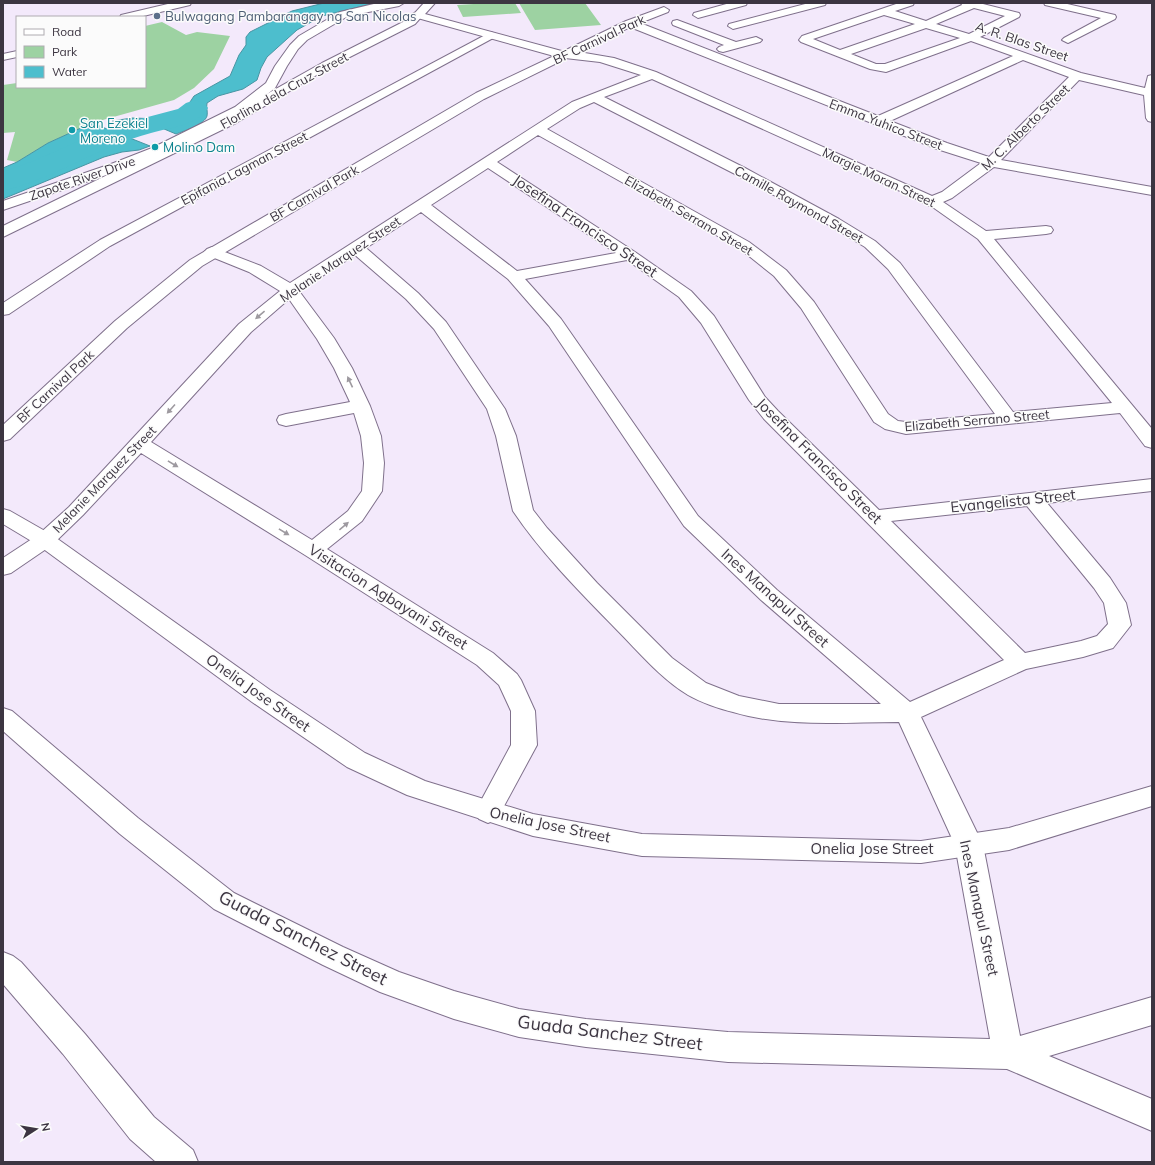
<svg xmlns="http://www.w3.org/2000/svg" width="1155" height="1165" viewBox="0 0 1155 1165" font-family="Mulish,sans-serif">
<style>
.green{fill:#9dd2a2}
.water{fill:#4dbecd;stroke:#4895a3}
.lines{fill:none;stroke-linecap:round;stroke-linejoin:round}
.river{fill:#4dbecd;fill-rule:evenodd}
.minor-casing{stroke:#7f708b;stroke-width:2}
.tertiary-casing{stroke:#7f708b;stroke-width:2}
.secondary-casing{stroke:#7f708b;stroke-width:2}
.minor{fill:#fff;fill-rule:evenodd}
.tertiary{fill:#fff;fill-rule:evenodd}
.secondary{fill:#fff;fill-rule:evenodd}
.oneway{fill:#9e9aa0}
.service-dot{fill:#5c6f8a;stroke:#fbfbfb;stroke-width:1.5}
.culture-dot{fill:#0f9aa8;stroke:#fbfbfb;stroke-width:1.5}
.labels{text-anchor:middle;stroke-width:3;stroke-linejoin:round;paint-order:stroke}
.far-service-label{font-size:13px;fill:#4e5e75;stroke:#fbfbfb;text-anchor:start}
.far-street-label{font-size:13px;fill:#3c3541;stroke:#fbfbfb}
.far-culture-label{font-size:13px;fill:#0d838f;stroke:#fbfbfb;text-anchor:start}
.street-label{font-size:15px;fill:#3c3541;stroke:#fbfbfb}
.near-street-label{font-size:18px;fill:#3c3541;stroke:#fbfbfb}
</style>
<rect width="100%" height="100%" fill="#f3e9fb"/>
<path class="green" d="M 490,3 L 515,3 L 521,13 L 463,17 L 457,5 Z
M 519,3 L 585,3 L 601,25 L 535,30 Z
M 162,22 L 186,35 L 197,32 L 230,36 L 214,69 L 194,88 L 174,100 L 92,123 L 48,143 L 17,162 L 7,160 L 15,132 L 3,133 L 3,85 L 17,83 L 17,87 L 145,87 L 145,26 Z"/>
<path class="water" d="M 324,3 L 375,3 L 322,16 L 297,30 L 267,57 L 261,68 L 257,80 L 243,89 L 218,96 L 207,103 C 206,107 208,112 207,116 C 205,124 184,131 176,134 L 157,126 L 145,130 L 112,121 L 132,118 L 162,119 L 178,114 L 184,111 L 194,96 L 230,76 L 239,55 L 246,45 L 246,37 L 250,32 L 292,11 Z
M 92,123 L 150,146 L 139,150 L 122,152 L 104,157 L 3,199 L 3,168 L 17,162 L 48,143 Z"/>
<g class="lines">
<path class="river" d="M 195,100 L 204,103 L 208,108 C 196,126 171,127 151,133 C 100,146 55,178 3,191 L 3,172 L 36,160 L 110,127 L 178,109 L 186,103 Z"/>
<defs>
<path id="minor" d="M 730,3 L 747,3 L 746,5 L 698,18 L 693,15 L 694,13 Z
M 809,3 L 826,3 L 825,5 L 733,29 L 728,26 L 729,24 Z
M 899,3 L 914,3 L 913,5 L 895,11 L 926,21 L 962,5 L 961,3 L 979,3 L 1019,13 L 1020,15 L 1019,17 L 980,37 L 1081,73 L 1145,88 L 1148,76 L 1152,75 L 1152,122 L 1148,121 L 1146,118 L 1144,95 L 1079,80 L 1001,160 L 1152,187 L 1152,195 L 994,167 L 952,198 L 943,202 L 986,231 L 1046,226 L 1051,227 L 1053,230 L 1051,233 L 1046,234 L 994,239 L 1152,429 L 1152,448 L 1145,446 L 1120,413 L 906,434 L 885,429 L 874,422 L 801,308 L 774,276 L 739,248 L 538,135 L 497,162 L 635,252 L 691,291 L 714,316 L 765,397 L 778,411 L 879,510 L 1152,479 L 1152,491 L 1047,503 L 1110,578 L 1126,603 L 1131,625 L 1113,648 L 1083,657 L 1026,669 L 921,717 L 983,845 L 1020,1036 L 1152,997 L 1152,1025 L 1049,1056 L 1152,1099 L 1152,1131 L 1007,1069 L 728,1062 L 586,1047 L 519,1037 L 454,1019 L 380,992 L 323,965 L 214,909 L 120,834 L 3,731 L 3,708 L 12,711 L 138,818 L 234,893 L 343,947 L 399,972 L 454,991 L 519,1009 L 586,1019 L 728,1032 L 990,1039 L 955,845 L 899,722 C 844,722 787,728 733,712 C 720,709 700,702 688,695 C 660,678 639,652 616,629 C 580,592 542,554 513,511 L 496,436 L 487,409 L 434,329 L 406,299 L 355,255 L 299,291 L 334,338 L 352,368 L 370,406 L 381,436 L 384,463 L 382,491 L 362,521 L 327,549 L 493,653 L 517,674 L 521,680 L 535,711 L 537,745 L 497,819 L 488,823 L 479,819 L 475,812 L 511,745 L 511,711 L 499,685 L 477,665 L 305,555 L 141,453 L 83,515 L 52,545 L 11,573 L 3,575 L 3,558 L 38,535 L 69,507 L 239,324 L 280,291 L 249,272 L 207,255 L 204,252 L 207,249 L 212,247 L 217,249 L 261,266 L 290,283 L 572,102 L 641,75 L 600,62 L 565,58 L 561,57 L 559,55 L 564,51 L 626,21 L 664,7 L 669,10 L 668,12 L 640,23 L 878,116 L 1013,56 L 971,41 L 886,72 L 870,69 L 801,42 L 799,40 L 802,36 ZM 974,8 L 1005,16 L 969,34 L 936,24 ZM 884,15 L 915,24 L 840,50 L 813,39 ZM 630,27 L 937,149 L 981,163 L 942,192 L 932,196 L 656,72 L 614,58 L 579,52 ZM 926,28 L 960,38 L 885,64 L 876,64 L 851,54 ZM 1023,60 L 1069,77 L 989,157 L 947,143 L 890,121 ZM 652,79 L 909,195 L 934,208 L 978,239 L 1112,403 L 1013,412 L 900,263 L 875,241 L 839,219 L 745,168 L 604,97 ZM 594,102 L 735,174 L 829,225 L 865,247 L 888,269 L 995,414 L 906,422 L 898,421 L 888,414 L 814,302 L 786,270 L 749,242 L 547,129 L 580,108 ZM 488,168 L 616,253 L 517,271 L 431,205 ZM 421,212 L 508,279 L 549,326 L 684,526 L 761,600 L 881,704 L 779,704 L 739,696 L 706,683 L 672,658 L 597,583 L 547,528 L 533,510 L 516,436 L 505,409 L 446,322 L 418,293 L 366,248 ZM 627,260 L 679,297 L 701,323 L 749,400 L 764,419 L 1004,660 L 910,702 L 777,590 L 698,516 L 561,319 L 525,279 ZM 289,299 L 317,339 L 334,368 L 350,402 L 286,414 L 279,416 L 277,420 L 279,424 L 286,426 L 354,413 L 361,436 L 364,463 L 362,491 L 348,511 L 312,540 L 151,442 L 251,332 ZM 1027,506 L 1094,588 L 1104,603 L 1108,624 L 1097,636 L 1081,641 L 1025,653 L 891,521 Z
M 1044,3 L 1063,3 L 1115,15 L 1116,17 L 1115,19 L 1068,43 L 1062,40 L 1064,38 L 1101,18 L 1045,5 Z
M 418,12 L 423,15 L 415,24 L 330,67 L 236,123 L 3,237 L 3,226 L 226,117 L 322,63 L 407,20 L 414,13 Z
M 677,20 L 736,42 L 756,37 L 762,40 L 760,42 L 723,52 L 719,51 L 717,49 L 719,47 L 724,45 L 673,25 L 672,23 L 673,21 Z
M 491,32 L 497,35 L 495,37 L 110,246 L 9,314 L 3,315 L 3,303 L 100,240 Z
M 3,952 L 13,956 L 21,962 L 85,1034 L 154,1117 L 193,1150 L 198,1162 L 156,1162 L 130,1139 L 63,1054 L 3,984 Z"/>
<path id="tertiary" d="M 424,3 L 435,3 L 425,14 L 569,53 L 571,55 L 569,57 L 484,99 L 202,266 L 127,328 L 10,439 L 3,441 L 3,425 L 115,321 L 190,260 L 476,93 L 554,56 L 414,17 L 413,15 Z"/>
<path id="secondary" d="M 172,3 L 191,3 L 190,5 L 139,17 L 120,17 L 121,15 Z
M 378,3 L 404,3 L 399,6 L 348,16 L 307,40 L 298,49 L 287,66 L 275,88 L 243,113 L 162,154 L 121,170 L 3,210 L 3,201 L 111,164 L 152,148 L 235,107 L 266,83 L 275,66 L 290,45 L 299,36 L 340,12 Z
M 17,51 L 17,57 L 3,60 L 3,54 Z
M 3,509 L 10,511 L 52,535 L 270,690 L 365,753 L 425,781 L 533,814 L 642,834 L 921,841 L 1009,828 L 1152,786 L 1152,806 L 1009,850 L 921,863 L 642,856 L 533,836 L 407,795 L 347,767 L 252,702 L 38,545 L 3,524 Z"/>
</defs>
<use href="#minor" class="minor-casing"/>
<use href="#tertiary" class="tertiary-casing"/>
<use href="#secondary" class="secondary-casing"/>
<use href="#minor" class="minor"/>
<use href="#tertiary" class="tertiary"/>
<use href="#secondary" class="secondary"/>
</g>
<defs><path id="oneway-solid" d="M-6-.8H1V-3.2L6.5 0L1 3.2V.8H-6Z"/></defs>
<g class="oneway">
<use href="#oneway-solid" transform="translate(260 315) rotate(140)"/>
<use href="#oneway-solid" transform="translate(350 382) rotate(-115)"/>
<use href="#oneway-solid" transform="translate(171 409) rotate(132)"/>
<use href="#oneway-solid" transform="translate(173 464) rotate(31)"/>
<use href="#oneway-solid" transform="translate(344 526) rotate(-40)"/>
<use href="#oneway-solid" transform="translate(284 532) rotate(31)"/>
</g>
<circle class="service-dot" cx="157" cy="16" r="4"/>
<g class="culture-dot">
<circle cx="72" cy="130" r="4"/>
<circle cx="155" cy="147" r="4"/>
</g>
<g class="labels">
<g class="far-service-label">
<text x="165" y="21">Bulwagang Pambarangay ng San Nicolas</text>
</g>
<g class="far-street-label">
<text transform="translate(599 39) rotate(-25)" y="5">BF Carnival Park</text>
<text transform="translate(1022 41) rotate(19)" y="5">A. R. Blas Street</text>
<text transform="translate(284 90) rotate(-29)" y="5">Florlina dela Cruz Street</text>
<text transform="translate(886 124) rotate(21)" y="5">Emma Yuhico Street</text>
<text transform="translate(1025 127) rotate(-44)" y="5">M. C. Alberto Street</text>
<text transform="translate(244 168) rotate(-28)" y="5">Epifania Lagman Street</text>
<text transform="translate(879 177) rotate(25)" y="5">Margie Moran Street</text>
<text transform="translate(82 178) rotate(-19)" y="5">Zapote River Drive</text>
<text transform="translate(314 193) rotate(-30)" y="5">BF Carnival Park</text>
<text transform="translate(799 204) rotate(29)" y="5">Camille Raymond Street</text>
<text transform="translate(689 215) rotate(30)" y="5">Elizabeth Serrano Street</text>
<text transform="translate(340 259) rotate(-34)" y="5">Melanie Marquez Street</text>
<text transform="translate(55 386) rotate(-43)" y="5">BF Carnival Park</text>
<text transform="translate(977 420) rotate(-5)" y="5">Elizabeth Serrano Street</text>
<text transform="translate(104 479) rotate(-46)" y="5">Melanie Marquez Street</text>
</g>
<g class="far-culture-label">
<text x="80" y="128">San Ezekiel<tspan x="80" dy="15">Moreno</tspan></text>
<text x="163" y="152">Molino Dam</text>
</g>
<g class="street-label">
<text transform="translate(585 226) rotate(34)" y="5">Josefina Francisco Street</text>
<text transform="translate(819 461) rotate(45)" y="5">Josefina Francisco Street</text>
<text transform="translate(1013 501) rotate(-6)" y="5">Evangelista Street</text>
<text transform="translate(388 597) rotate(32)" y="5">Visitacion Agbayani Street</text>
<text transform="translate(775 598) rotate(42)" y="5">Ines Manapul Street</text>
<text transform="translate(258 693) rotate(35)" y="5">Onelia Jose Street</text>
<text transform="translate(550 825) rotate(12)" y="5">Onelia Jose Street</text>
<text x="872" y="854">Onelia Jose Street</text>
<text transform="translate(979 908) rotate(78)" y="5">Ines Manapul Street</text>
</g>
<g class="near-street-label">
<text transform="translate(303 938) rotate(27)" y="6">Guada Sanchez Street</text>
<text transform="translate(610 1033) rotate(7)" y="6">Guada Sanchez Street</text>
</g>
</g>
<rect width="1155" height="1165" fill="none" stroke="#3c3541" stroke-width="8"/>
<rect x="16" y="16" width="130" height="72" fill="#fbfbfb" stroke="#afacb1"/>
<rect x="24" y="29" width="20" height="6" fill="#ffffff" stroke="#afacb1"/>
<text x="52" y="36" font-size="12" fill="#3c3541">Road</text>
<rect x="24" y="46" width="20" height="12" fill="#9dd2a2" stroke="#afacb1"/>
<text x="52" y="56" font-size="12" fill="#3c3541">Park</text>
<rect x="24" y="66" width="20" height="12" fill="#4dbecd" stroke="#afacb1"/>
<text x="52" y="76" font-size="12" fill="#3c3541">Water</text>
<g transform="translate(36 1129) rotate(78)" stroke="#fbfbfb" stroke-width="3" paint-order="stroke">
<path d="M0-3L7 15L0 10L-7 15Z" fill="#3c3541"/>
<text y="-6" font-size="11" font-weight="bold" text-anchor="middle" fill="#3c3541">N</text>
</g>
</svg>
